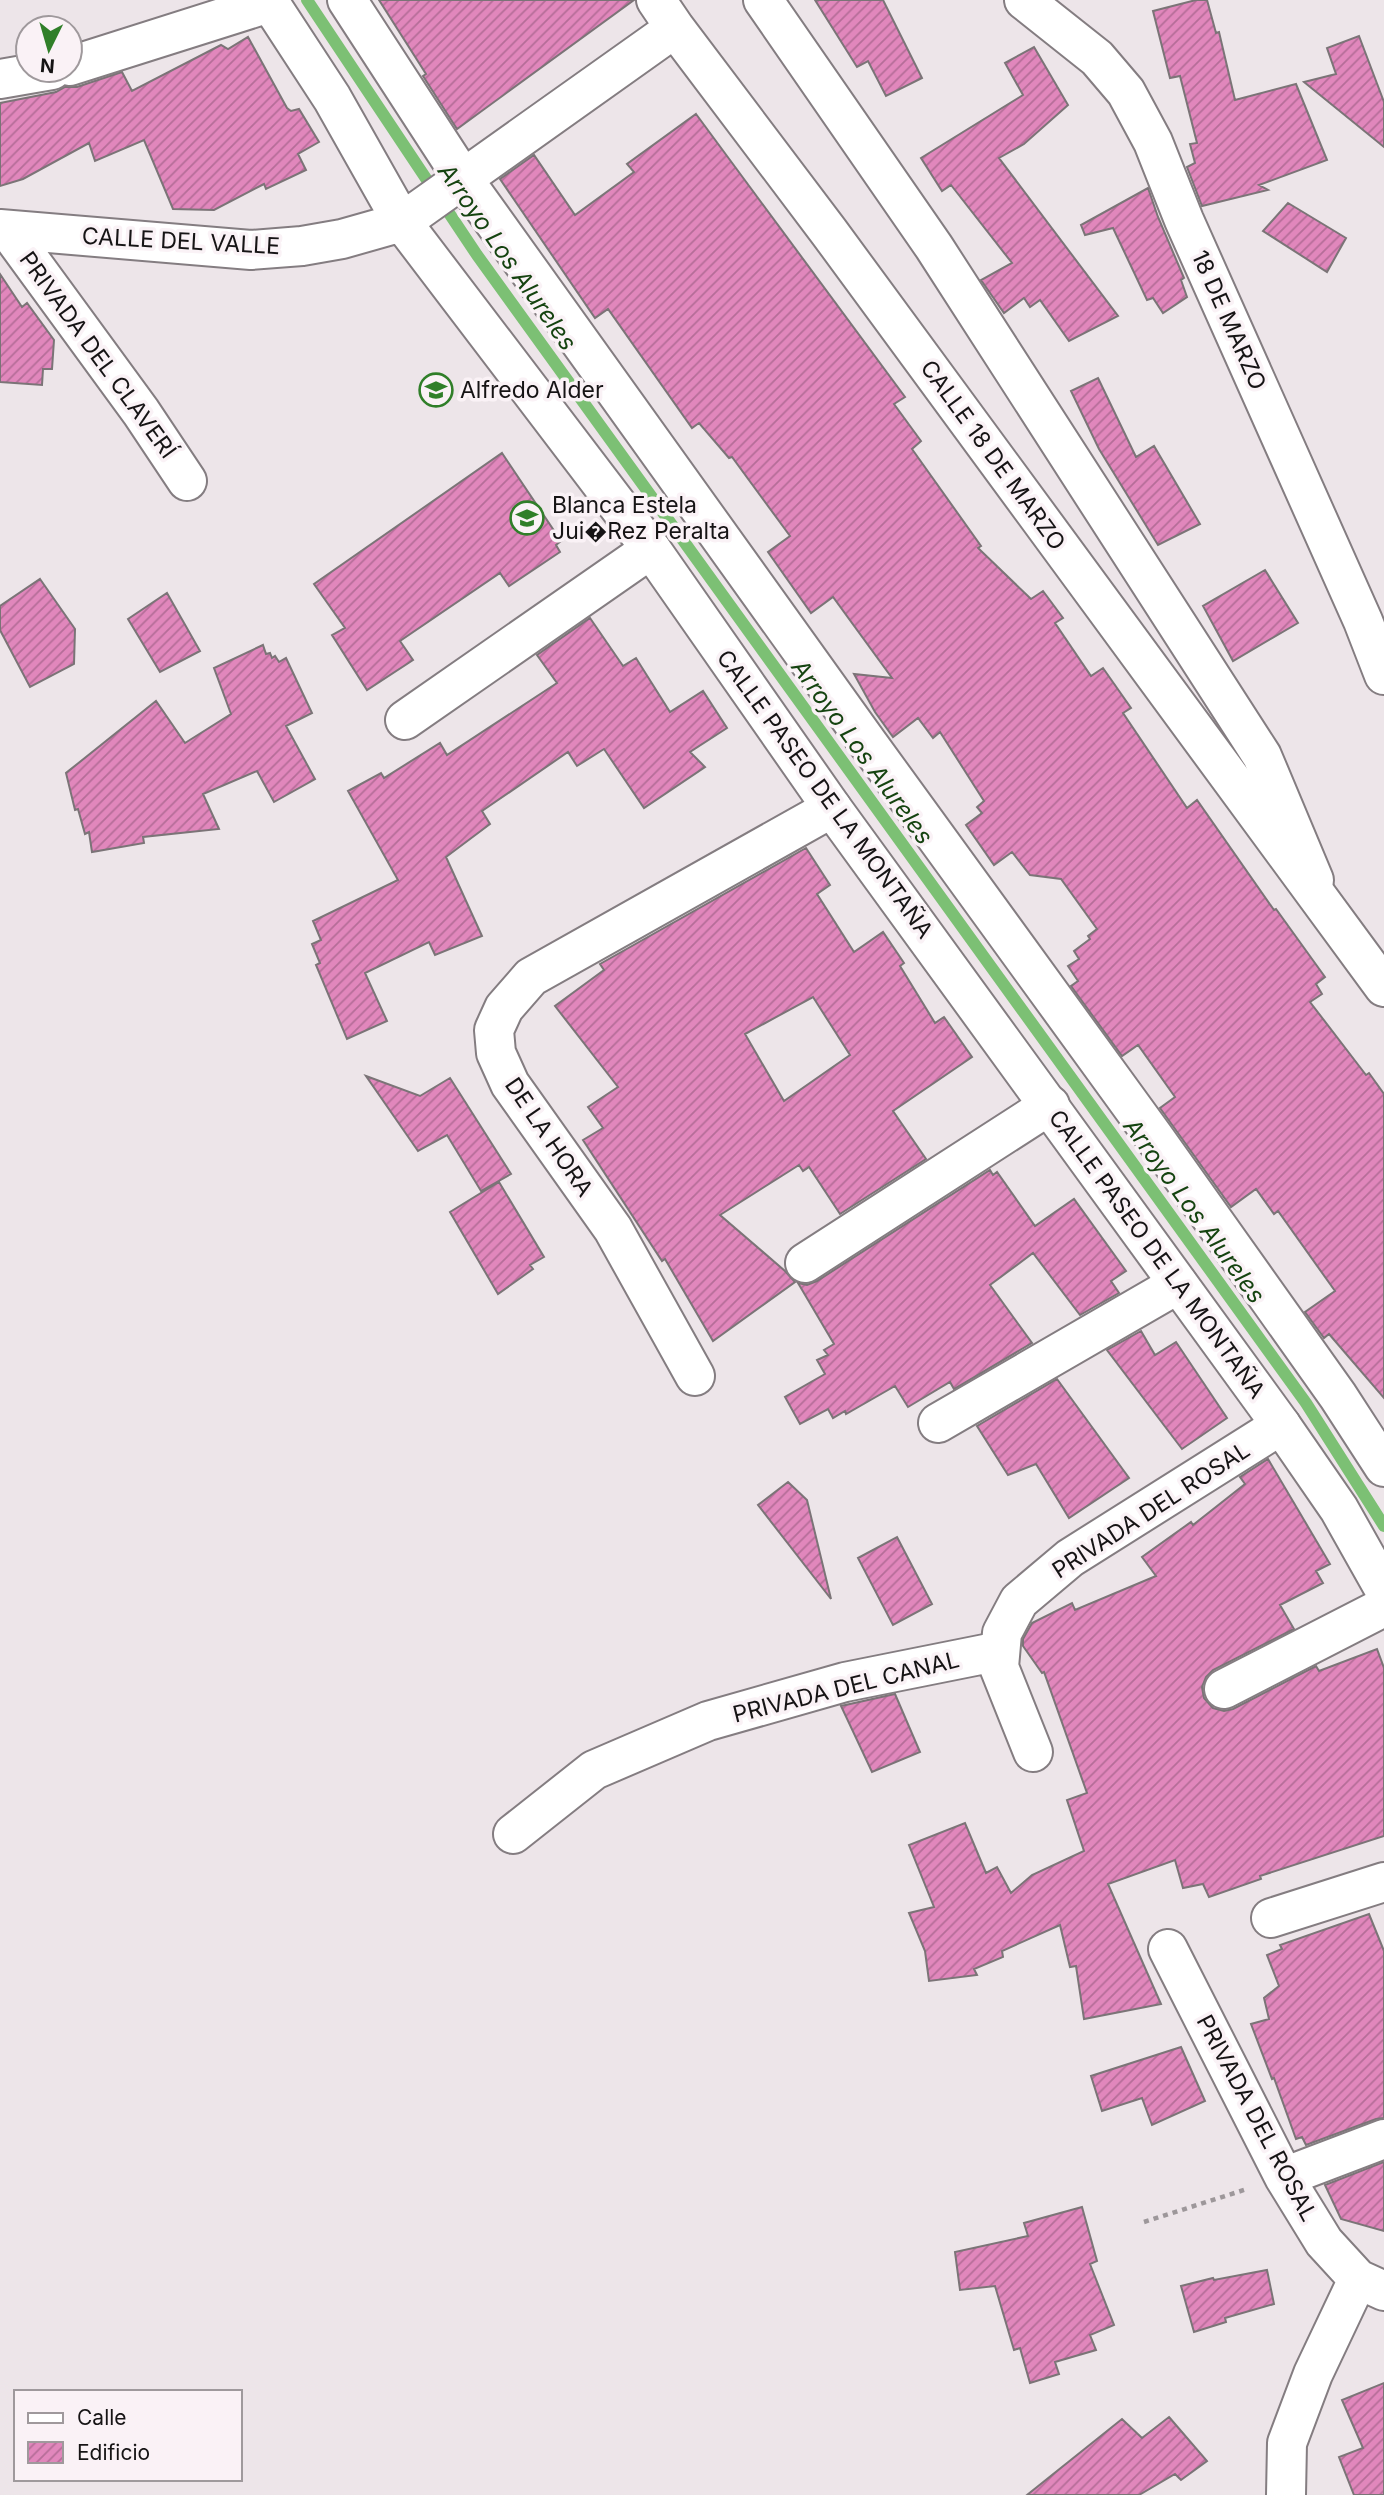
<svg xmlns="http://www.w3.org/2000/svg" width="1384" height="2495" viewBox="0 0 1384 2495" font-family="Inter,sans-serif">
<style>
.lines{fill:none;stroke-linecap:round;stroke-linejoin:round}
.stream{stroke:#7cc074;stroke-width:12}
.building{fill:url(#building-hatch);stroke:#7b7477;stroke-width:2;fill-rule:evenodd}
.minor-casing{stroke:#847d81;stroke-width:42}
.secondary-casing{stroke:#847d81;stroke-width:42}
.path{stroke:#9d979a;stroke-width:4.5;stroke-dasharray:5 5;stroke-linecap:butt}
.minor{stroke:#fff;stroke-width:38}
.secondary{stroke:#fff;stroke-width:38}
.labels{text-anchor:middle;stroke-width:7;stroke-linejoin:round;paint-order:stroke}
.street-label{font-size:23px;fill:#161415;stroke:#faf2f6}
.poi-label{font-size:23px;fill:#161415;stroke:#faf2f6;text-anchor:start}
.water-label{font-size:24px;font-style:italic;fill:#154310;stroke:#faf2f6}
</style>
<defs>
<pattern id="building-hatch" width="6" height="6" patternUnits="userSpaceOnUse" patternTransform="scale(1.75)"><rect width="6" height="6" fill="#e187bc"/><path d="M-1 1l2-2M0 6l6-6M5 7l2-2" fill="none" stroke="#b56d98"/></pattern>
</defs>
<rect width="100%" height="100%" fill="#ede5e9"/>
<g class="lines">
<path class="stream" d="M 307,0 L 477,255 L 1306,1403 L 1384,1526"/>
</g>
<path class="building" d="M 379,0 L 634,0 L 457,129 L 423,76 L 426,74 Z
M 815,0 L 883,0 L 922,78 L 886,96 L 868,61 L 857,67 Z
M 1196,0 L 1207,0 L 1216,33 L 1219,32 L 1235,100 L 1296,84 L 1327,160 L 1259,185 L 1268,190 L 1202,206 L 1187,167 L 1195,163 L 1190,144 L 1197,143 L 1180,76 L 1170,78 L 1153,11 Z
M 1359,36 L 1384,102 L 1384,147 L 1304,82 L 1336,74 L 1327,48 Z
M 248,37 L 287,108 L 291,111 L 299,109 L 319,142 L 298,154 L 306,170 L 266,189 L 264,184 L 214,210 L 173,209 L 144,140 L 95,161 L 89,143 L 23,179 L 0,186 L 0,103 L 56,92 L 65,87 L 77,87 L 122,72 L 132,91 L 221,45 L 228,49 Z
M 1034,47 L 1068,105 L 1024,144 L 999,158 L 1118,316 L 1069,341 L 1040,300 L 1030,307 L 1024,298 L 1004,313 L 981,280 L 1012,263 L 951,185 L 942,191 L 921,158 L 1023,95 L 1005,63 Z
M 696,114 L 905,397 L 894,404 L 921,441 L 912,449 L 981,546 L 978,548 L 1031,599 L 1043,591 L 1063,618 L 1055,623 L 1091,676 L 1103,668 L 1131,708 L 1123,713 L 1187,808 L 1197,800 L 1274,910 L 1276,909 L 1325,977 L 1316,984 L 1322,994 L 1310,1002 L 1366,1075 L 1369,1073 L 1384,1094 L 1384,1398 L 1329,1334 L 1324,1338 L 1305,1312 L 1335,1291 L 1278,1211 L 1274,1214 L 1256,1189 L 1231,1207 L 1160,1108 L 1175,1097 L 1138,1045 L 1122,1056 L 1071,986 L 1078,981 L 1068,966 L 1079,959 L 1074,951 L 1090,939 L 1088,936 L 1097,929 L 1061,879 L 1030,875 L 1012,852 L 994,865 L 966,825 L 982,813 L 977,807 L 984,801 L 940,732 L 933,738 L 918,718 L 893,737 L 875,712 L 854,674 L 892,678 L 833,597 L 811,613 L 768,552 L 790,536 L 732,457 L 729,458 L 699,423 L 692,428 L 608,309 L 595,318 L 500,179 L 534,155 L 575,215 L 634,172 L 627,164 Z
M 1148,188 L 1158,217 L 1184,278 L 1181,280 L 1187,297 L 1163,313 L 1153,298 L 1147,300 L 1113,228 L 1085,235 L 1081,225 Z
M 1288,203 L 1346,238 L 1327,272 L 1263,231 Z
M 0,274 L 22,307 L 27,303 L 54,340 L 52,369 L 43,369 L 42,385 L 0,382 Z
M 1098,378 L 1136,457 L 1154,446 L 1200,524 L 1158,545 L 1099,449 L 1071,391 Z
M 502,453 L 561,541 L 556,545 L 560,552 L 509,586 L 500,573 L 400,641 L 413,660 L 367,690 L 332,635 L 345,628 L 314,584 Z
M 1265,570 L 1298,623 L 1233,661 L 1203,606 Z
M 40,579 L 75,629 L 74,664 L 30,687 L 0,630 L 0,606 Z
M 167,593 L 200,651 L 160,672 L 128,619 Z
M 590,618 L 623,666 L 636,658 L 670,712 L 703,691 L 727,728 L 690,752 L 705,767 L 644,808 L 604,749 L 577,766 L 568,752 L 482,811 L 490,824 L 446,857 L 482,936 L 435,955 L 429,942 L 365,973 L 387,1021 L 347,1039 L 316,965 L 320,963 L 312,944 L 321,940 L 313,921 L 398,880 L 348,791 L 381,773 L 384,778 L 440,743 L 447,755 L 557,683 L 537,655 Z
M 263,645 L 266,654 L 270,653 L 272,658 L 275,656 L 279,662 L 286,658 L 312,713 L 286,726 L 315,779 L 274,802 L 257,771 L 203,794 L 219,829 L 143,837 L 144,843 L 92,852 L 89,832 L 85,834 L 78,809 L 75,810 L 66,773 L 156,701 L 185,743 L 231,714 L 214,668 Z
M 806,848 L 830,885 L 817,894 L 854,952 L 883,932 L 904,963 L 900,966 L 935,1023 L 944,1017 L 972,1057 L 893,1111 L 926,1159 L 840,1214 L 809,1167 L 803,1171 L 799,1165 L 720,1215 L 785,1271 L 795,1282 L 713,1341 L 665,1259 L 662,1261 L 583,1140 L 603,1128 L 588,1107 L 618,1087 L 555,1006 L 604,970 L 600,964 ZM 813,997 L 850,1055 L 784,1101 L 745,1034 Z
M 366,1076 L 420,1096 L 450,1078 L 511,1174 L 481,1191 L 447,1135 L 418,1151 Z
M 990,1170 L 993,1175 L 997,1172 L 1035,1226 L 1074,1199 L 1126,1271 L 1111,1281 L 1119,1293 L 1080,1315 L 1033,1253 L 990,1285 L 1032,1343 L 954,1389 L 950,1382 L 908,1407 L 895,1386 L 846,1414 L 845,1411 L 833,1418 L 828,1409 L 800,1424 L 785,1397 L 825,1374 L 817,1360 L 828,1355 L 824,1350 L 834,1344 L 798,1283 L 807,1285 L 817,1281 Z
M 499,1182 L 544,1257 L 530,1265 L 533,1269 L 498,1294 L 450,1212 Z
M 1141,1331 L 1155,1355 L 1176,1342 L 1227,1418 L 1182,1449 L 1107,1350 Z
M 1057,1379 L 1129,1478 L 1069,1518 L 1036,1464 L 1008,1475 L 977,1426 Z
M 1268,1459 L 1330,1564 L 1316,1571 L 1323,1583 L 1280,1605 L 1294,1629 L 1213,1670 L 1206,1677 L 1202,1687 L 1204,1698 L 1213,1708 L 1224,1711 L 1233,1709 L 1316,1666 L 1319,1671 L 1377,1649 L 1384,1668 L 1384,1836 L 1260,1876 L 1261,1879 L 1209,1897 L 1203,1884 L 1183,1888 L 1175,1860 L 1108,1884 L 1161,2004 L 1084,2019 L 1076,1966 L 1070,1967 L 1060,1925 L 1002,1951 L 1003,1957 L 974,1969 L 977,1975 L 929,1981 L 925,1951 L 909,1913 L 934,1907 L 909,1845 L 965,1823 L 986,1873 L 997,1867 L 1011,1893 L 1032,1875 L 1084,1851 L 1067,1800 L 1087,1793 L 1044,1672 L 1042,1673 L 1023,1646 L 1023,1639 L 1032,1623 L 1072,1603 L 1075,1610 L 1156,1576 L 1142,1557 L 1191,1522 L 1193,1525 L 1245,1484 L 1240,1477 Z
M 788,1482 L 807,1500 L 831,1599 L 758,1505 Z
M 897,1537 L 932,1604 L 893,1625 L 858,1558 Z
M 895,1694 L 920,1752 L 872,1772 L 841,1706 Z
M 1369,1914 L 1384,1951 L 1384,2118 L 1376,2119 L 1306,2145 L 1302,2137 L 1296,2139 L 1274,2078 L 1272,2079 L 1251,2024 L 1269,2019 L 1264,1998 L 1279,1986 L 1267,1955 L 1282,1949 L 1280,1945 Z
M 1181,2047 L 1205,2101 L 1152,2125 L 1142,2098 L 1102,2111 L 1091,2076 Z
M 1384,2162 L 1384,2231 L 1341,2219 L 1325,2185 Z
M 1082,2207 L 1097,2261 L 1090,2264 L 1114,2325 L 1090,2335 L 1096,2350 L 1055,2362 L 1059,2374 L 1030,2383 L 1020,2348 L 1014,2350 L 995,2286 L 960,2290 L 955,2252 L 1028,2236 L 1024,2223 Z
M 1267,2270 L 1274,2304 L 1225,2318 L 1226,2322 L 1194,2332 L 1181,2286 L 1213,2278 L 1214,2280 Z
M 1384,2383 L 1384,2495 L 1354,2495 L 1339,2457 L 1363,2448 L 1342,2400 Z
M 1169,2417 L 1207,2461 L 1181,2480 L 1175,2474 L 1139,2495 L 1027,2495 L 1122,2419 L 1142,2438 Z"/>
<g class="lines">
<defs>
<path id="minor" d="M 763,0 L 934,247 L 1262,756 L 1314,880
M 1024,0 L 1097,58 L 1126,92 L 1153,142 L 1184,220 L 1363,621 L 1384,675
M 70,66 L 269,3
M 0,79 L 52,70
M 8,230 L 141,412 L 187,481
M 405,720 L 651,549
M 805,1263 L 1050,1105
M 695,1376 L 613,1229 L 510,1084 L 496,1053 L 494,1030 L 504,1008 L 531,977 L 832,808
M 938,1423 L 1178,1284
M 1224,1689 L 1384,1607
M 1033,1752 L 999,1667 L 1002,1633 L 1019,1601 L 1070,1558 L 1281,1425
M 513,1834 L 594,1770 L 708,1721 L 845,1682 L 1000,1651
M 1271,1918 L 1384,1882
M 1168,1949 L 1284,2177 L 1324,2242 L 1358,2279 L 1384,2291
M 1284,2177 L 1384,2139
M 1286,2495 L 1287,2443 L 1313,2374 L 1358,2279"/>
<path id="secondary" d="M 268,0 L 332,98 L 402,222 L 651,549 L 832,808 L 1281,1425 L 1339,1509 L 1384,1589
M 347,0 L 464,180 L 867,742 L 1154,1137 L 1338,1396 L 1384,1467
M 656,0 L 675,28 L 829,232 L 1384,987
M 0,229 L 251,250 L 302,246 L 342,239 L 402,222 L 675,28"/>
</defs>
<use href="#minor" class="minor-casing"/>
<use href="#secondary" class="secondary-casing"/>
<path class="path" d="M 1144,2222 L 1247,2189"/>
<use href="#minor" class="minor"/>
<use href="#secondary" class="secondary"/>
</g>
<defs>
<symbol id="school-ring" viewBox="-11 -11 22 22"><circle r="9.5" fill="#faf2f6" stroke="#307f29" stroke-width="1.5"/><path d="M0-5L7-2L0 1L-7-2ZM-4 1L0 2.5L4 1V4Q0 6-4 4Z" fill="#307f29"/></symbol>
</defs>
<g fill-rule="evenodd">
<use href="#school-ring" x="417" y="371" width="38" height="38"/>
<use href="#school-ring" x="508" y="499" width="38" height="38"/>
</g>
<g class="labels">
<g class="street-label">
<text transform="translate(181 241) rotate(3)" y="8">CALLE DEL VALLE</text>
<text transform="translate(1229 320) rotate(66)" y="8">18 DE MARZO</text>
<text transform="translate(98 355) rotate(54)" y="8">PRIVADA DEL CLAVERÍ</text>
<text transform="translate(993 455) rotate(54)" y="8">CALLE 18 DE MARZO</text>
<text transform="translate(825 794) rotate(54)" y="8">CALLE PASEO DE LA MONTAÑA</text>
<text transform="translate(549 1137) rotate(56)" y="8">DE LA HORA</text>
<text transform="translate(1157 1254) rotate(54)" y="8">CALLE PASEO DE LA MONTAÑA</text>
<text transform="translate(1151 1510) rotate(-33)" y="8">PRIVADA DEL ROSAL</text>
<text transform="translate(846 1687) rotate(-14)" y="8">PRIVADA DEL CANAL</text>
<text transform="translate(1257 2118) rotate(62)" y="8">PRIVADA DEL ROSAL</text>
</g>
<g class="poi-label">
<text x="460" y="398">Alfredo Alder</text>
<text x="552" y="513">Blanca Estela<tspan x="552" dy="26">Jui�Rez Peralta</tspan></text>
</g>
<g class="water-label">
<text transform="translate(507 257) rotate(55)" y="8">Arroyo Los Alureles</text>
<text transform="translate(862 752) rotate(54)" y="8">Arroyo Los Alureles</text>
<text transform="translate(1194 1211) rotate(54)" y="8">Arroyo Los Alureles</text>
</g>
</g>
<rect x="14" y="2390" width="228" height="91" fill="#faf2f6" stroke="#9f999c" stroke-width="2"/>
<rect x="28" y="2413" width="35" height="10" fill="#ffffff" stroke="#9f999c" stroke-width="2"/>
<text x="77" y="2425" font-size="21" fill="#161415">Calle</text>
<rect x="28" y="2442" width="35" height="21" fill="url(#building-hatch)" stroke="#9f999c" stroke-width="2"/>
<text x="77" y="2460" font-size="21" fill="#161415">Edificio</text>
<g transform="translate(49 49) rotate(185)"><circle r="33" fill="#faf2f6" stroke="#9f999c" stroke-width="2"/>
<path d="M0-5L12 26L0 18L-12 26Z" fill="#307f29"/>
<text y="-10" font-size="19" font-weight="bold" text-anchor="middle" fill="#161415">N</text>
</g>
</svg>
